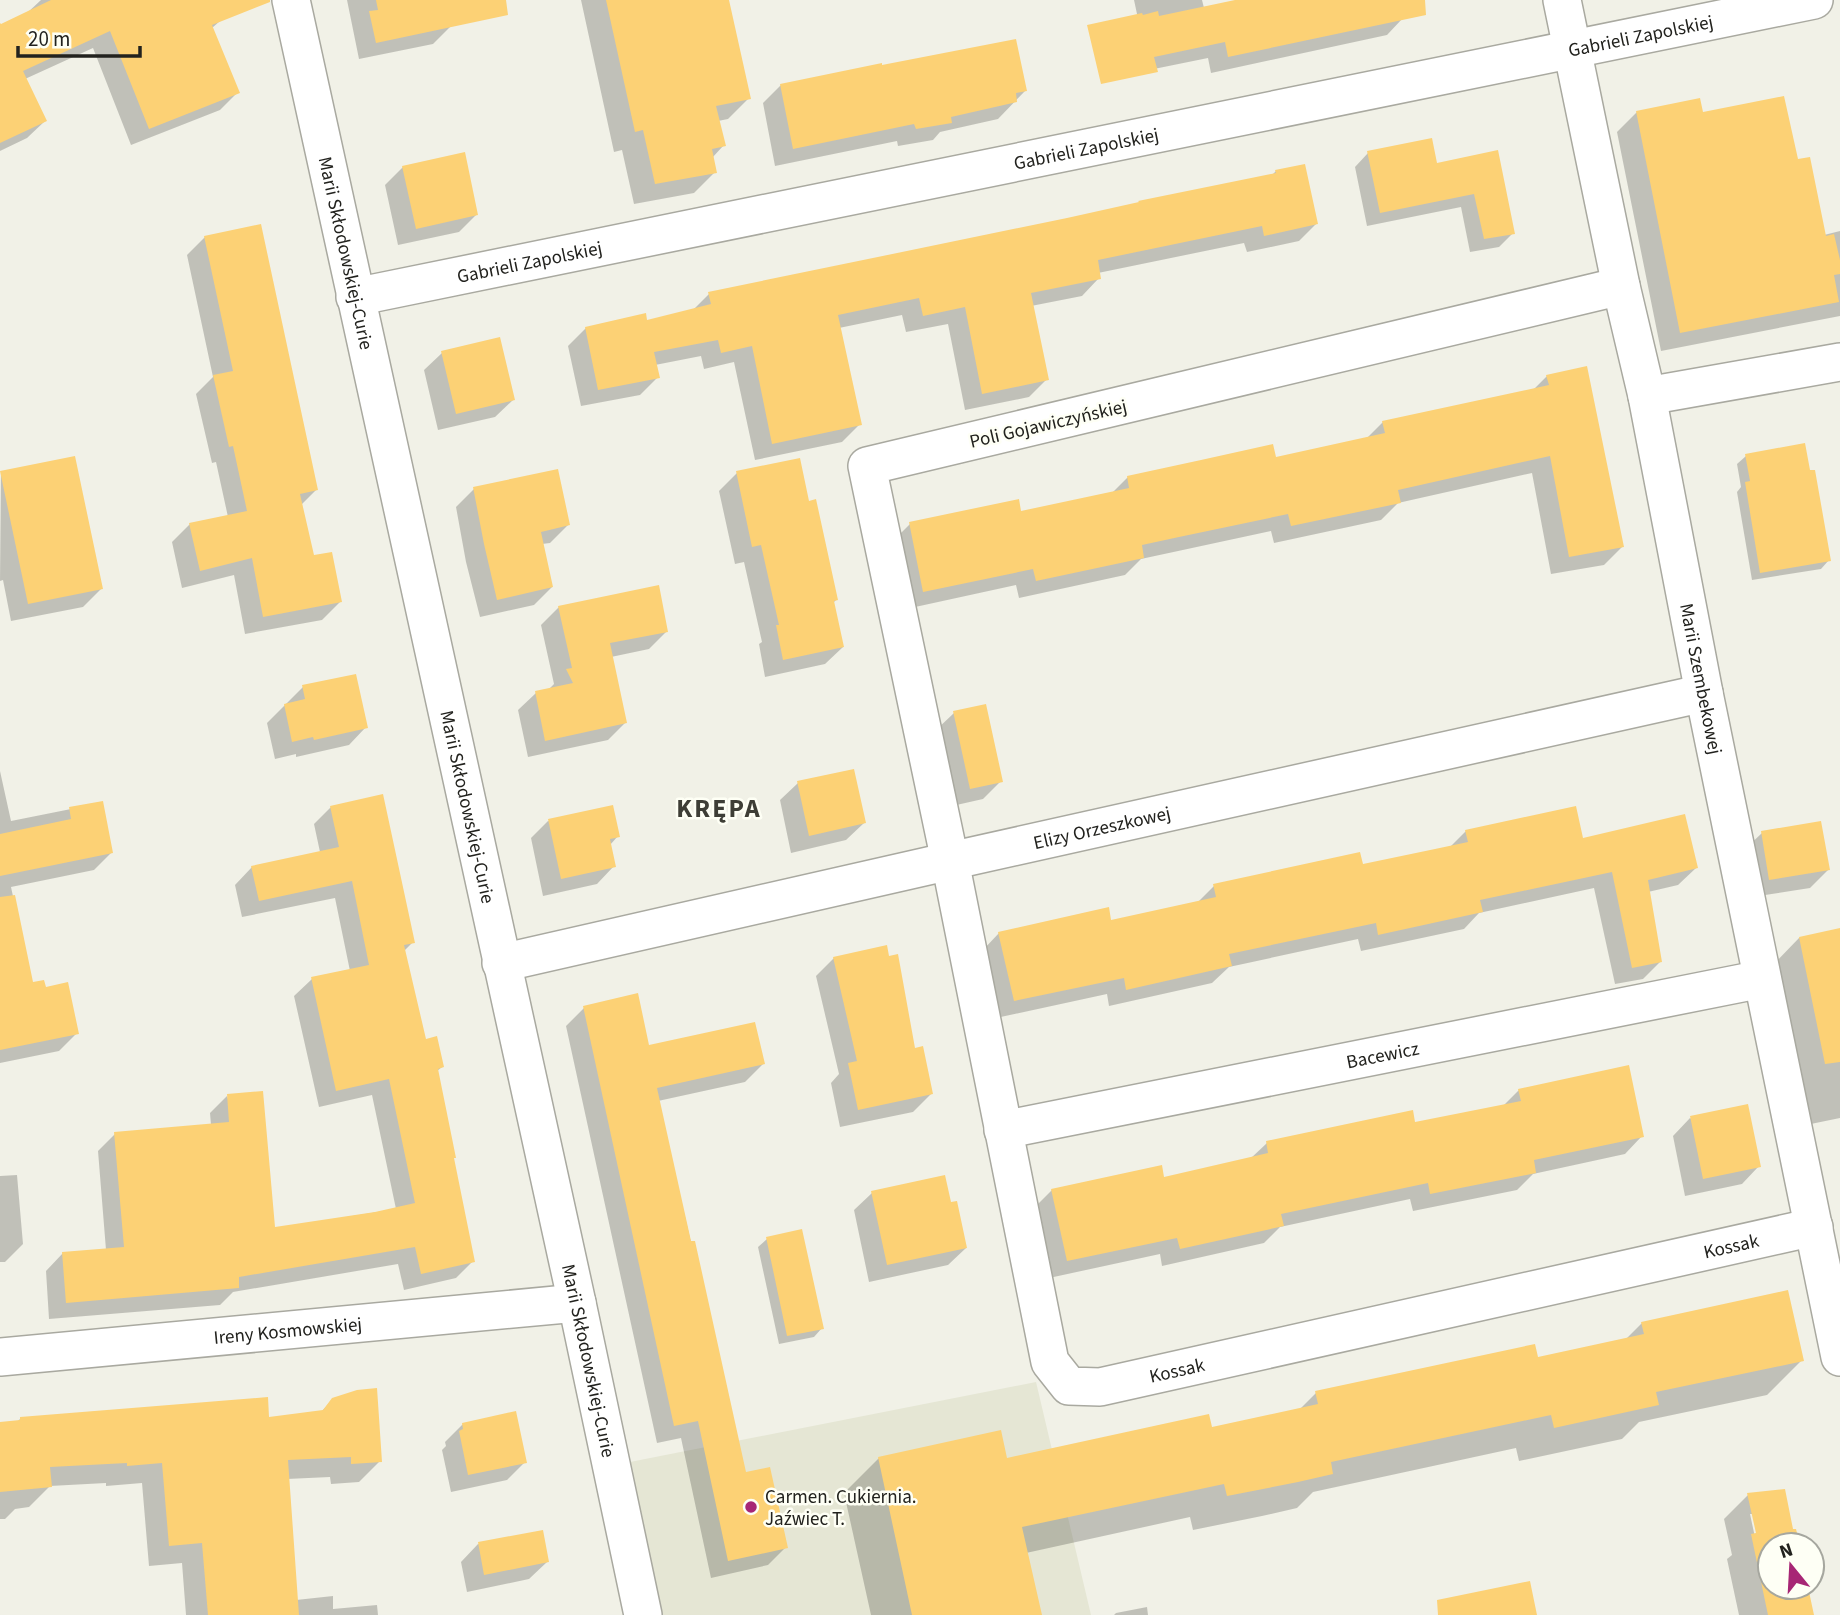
<svg xmlns="http://www.w3.org/2000/svg" width="1840" height="1615" viewBox="0 0 1840 1615" font-family="'Source Sans 3',sans-serif">
<style>
.built{fill:#e5e6d4}
.shadow{fill:#0003;fill-rule:evenodd}
.building{fill:#fcd175}
.lines{fill:none;stroke-linecap:round;stroke-linejoin:round}
.street-casing{stroke:#a9a9a0;stroke-width:40}
.street{stroke:#fff;stroke-width:37}
.poi-dot{fill:#a72675;stroke:#fefff5;stroke-width:2.5}
.labels{text-anchor:middle;stroke-width:5;stroke-linejoin:round;paint-order:stroke}
.street-label{font-size:19px;fill:#22221e;stroke:#fefff5}
.poi-label{font-size:19px;fill:#22221e;stroke:#fefff5;text-anchor:start}
.district-label{font-size:26px;font-weight:bold;letter-spacing:2px;fill:#3e3e36;stroke:#fefff5}
</style>
<rect width="100%" height="100%" fill="#f1f1e7"/>
<path class="built" d="M 1036,1382 L 1091,1615 L 662,1615 L 630,1462 Z"/>
<path class="shadow" d="M 41,0 L 211,0 L 220,21 L 212,28 L 238,92 L 220,110 L 131,145 L 93,48 L 25,79 L 45,121 L 27,138 L 0,151 L 0,26 L 26,14 Z
M 347,0 L 445,0 L 451,26 L 433,44 L 359,59 Z
M 581,0 L 720,0 L 749,98 L 728,119 L 718,121 L 724,145 L 712,158 L 715,172 L 694,193 L 634,204 L 622,150 L 614,152 Z
M 1134,0 L 1202,0 L 1204,8 L 1244,0 L 1399,0 L 1403,18 L 1387,35 L 1211,73 L 1208,58 L 1149,70 Z
M 781,85 L 1025,91 L 998,119 L 940,132 L 933,140 L 898,146 L 897,141 L 775,166 L 763,103 Z
M 1637,112 L 1702,114 L 1796,161 L 1824,235 L 1840,231 L 1840,316 L 1661,351 L 1617,132 Z
M 1497,152 L 1513,233 L 1499,247 L 1470,252 L 1461,207 L 1367,226 L 1355,167 L 1368,153 L 1435,165 Z
M 403,167 L 477,214 L 459,232 L 398,245 L 385,185 Z
M 1276,171 L 1316,224 L 1299,241 L 1247,252 L 1244,243 L 1098,273 L 1099,278 L 1082,296 L 1031,306 L 1047,379 L 1029,397 L 965,410 L 948,324 L 906,332 L 902,315 L 839,328 L 860,424 L 842,442 L 755,460 L 734,362 L 704,369 L 701,356 L 655,365 L 658,377 L 640,395 L 581,406 L 568,346 L 586,328 L 646,322 L 693,310 L 709,294 L 1271,176 Z
M 205,237 L 316,490 L 301,505 L 313,557 L 340,602 L 322,620 L 245,634 L 234,575 L 182,588 L 172,542 L 190,524 L 228,517 L 216,462 L 212,463 L 196,394 L 213,377 L 187,255 Z
M 442,353 L 513,400 L 495,417 L 438,430 L 424,370 Z
M 1547,376 L 1622,547 L 1604,565 L 1551,574 L 1532,473 L 1398,503 L 1381,520 L 1274,543 L 1271,531 L 1141,559 L 1125,575 L 1019,598 L 1016,585 L 906,609 L 892,542 L 910,524 L 1020,513 L 1111,494 L 1128,477 L 1274,459 L 1367,438 L 1383,422 L 1533,390 Z
M 1746,456 L 1829,560 L 1821,569 L 1752,580 L 1737,492 L 1741,487 L 1737,464 Z
M 1,472 L 101,589 L 83,607 L 11,621 L 3,580 L 0,581 Z
M 737,473 L 808,503 L 836,600 L 833,603 L 843,647 L 825,664 L 765,677 L 759,644 L 762,642 L 744,562 L 735,564 L 719,491 Z
M 474,489 L 568,525 L 550,543 L 542,544 L 552,587 L 534,605 L 480,617 L 466,562 L 456,507 Z
M 559,607 L 667,631 L 649,649 L 611,657 L 626,722 L 608,740 L 528,757 L 518,710 L 536,693 L 549,689 L 554,684 L 541,625 Z
M 303,687 L 366,727 L 349,745 L 296,757 L 296,754 L 275,759 L 267,723 Z
M 954,713 L 1001,781 L 983,799 L 952,806 L 936,730 Z
M 0,771 L 11,821 L 101,803 L 111,853 L 94,870 L 11,887 L 32,984 L 44,989 L 77,1033 L 59,1051 L 0,1063 Z
M 798,783 L 864,823 L 846,840 L 791,853 L 780,800 Z
M 331,807 L 413,942 L 403,952 L 424,1041 L 442,1067 L 437,1071 L 452,1159 L 473,1261 L 456,1278 L 404,1290 L 398,1264 L 233,1292 L 220,1305 L 49,1319 L 46,1271 L 63,1253 L 106,1250 L 98,1151 L 115,1134 L 211,1125 L 210,1113 L 227,1096 L 273,1229 L 396,1209 L 372,1095 L 319,1107 L 294,996 L 312,979 L 350,971 L 335,898 L 242,917 L 235,885 L 252,867 L 320,852 L 314,824 Z
M 548,821 L 618,836 L 610,845 L 614,866 L 597,884 L 543,896 L 531,838 Z
M 1466,831 L 1581,840 L 1696,868 L 1678,885 L 1648,892 L 1660,962 L 1643,979 L 1615,984 L 1594,888 L 1479,913 L 1464,929 L 1361,951 L 1358,939 L 1229,967 L 1212,983 L 1109,1006 L 1107,994 L 996,1018 L 982,951 L 999,933 L 1110,922 L 1197,903 L 1214,886 L 1362,866 L 1449,848 Z
M 1762,833 L 1828,870 L 1810,888 L 1752,897 L 1744,850 Z
M 1840,929 L 1840,1118 L 1806,1125 L 1773,965 L 1799,938 Z
M 834,958 L 914,1050 L 931,1094 L 913,1112 L 840,1127 L 831,1083 L 839,1074 L 816,976 Z
M 584,1008 L 648,1047 L 763,1064 L 745,1082 L 658,1101 L 745,1474 L 786,1547 L 768,1565 L 711,1578 L 681,1438 L 657,1443 L 566,1026 Z
M 1519,1090 L 1642,1136 L 1625,1154 L 1533,1174 L 1517,1190 L 1413,1211 L 1410,1199 L 1280,1227 L 1264,1243 L 1162,1266 L 1160,1254 L 1049,1278 L 1034,1208 L 1052,1190 L 1163,1179 L 1250,1159 L 1267,1143 L 1414,1124 L 1503,1106 Z
M 1690,1118 L 1759,1166 L 1742,1184 L 1685,1196 L 1673,1136 Z
M 17,1175 L 23,1244 L 5,1262 L 0,1262 L 0,1176 Z
M 872,1193 L 949,1204 L 966,1248 L 948,1265 L 869,1282 L 854,1210 Z
M 767,1239 L 822,1328 L 814,1337 L 779,1344 L 758,1247 Z
M 1642,1323 L 1802,1360 L 1767,1395 L 1639,1422 L 1622,1439 L 1519,1461 L 1516,1448 L 1313,1492 L 1297,1508 L 1262,1516 L 1193,1530 L 1190,1517 L 1026,1553 L 1036,1615 L 871,1615 L 844,1493 L 879,1458 L 1006,1460 L 1211,1429 L 1299,1410 L 1316,1393 L 1537,1359 L 1625,1340 Z
M 333,1399 L 380,1461 L 359,1482 L 331,1484 L 330,1477 L 287,1479 L 296,1600 L 333,1596 L 333,1609 L 377,1605 L 378,1615 L 186,1615 L 182,1563 L 149,1566 L 142,1483 L 106,1486 L 106,1483 L 50,1486 L 29,1507 L 15,1509 L 5,1519 L 0,1519 L 0,1424 L 17,1422 L 20,1419 L 268,1419 L 321,1412 Z
M 463,1424 L 525,1462 L 507,1480 L 451,1492 L 442,1450 L 446,1446 L 445,1442 Z
M 1748,1495 L 1798,1545 L 1770,1545 L 1770,1587 L 1806,1587 L 1812,1615 L 1739,1615 L 1727,1559 L 1732,1555 L 1724,1519 ZM 1750,1514 L 1753,1514 L 1759,1542 L 1756,1542 Z
M 478,1544 L 547,1562 L 529,1579 L 467,1592 L 461,1562 Z
M 1147,1607 L 1148,1615 L 1114,1615 L 1116,1613 Z"/>
<path class="building" d="M 51,0 L 270,0 L 270,2 L 212,25 L 240,93 L 149,129 L 110,31 L 23,71 L 47,121 L 0,143 L 0,23 L 1,24 Z
M 376,0 L 506,0 L 508,15 L 376,43 L 369,11 L 378,10 Z
M 606,0 L 729,0 L 751,99 L 716,106 L 726,146 L 712,149 L 717,173 L 655,184 L 643,130 L 635,132 Z
M 1235,0 L 1425,0 L 1426,15 L 1228,57 L 1225,42 L 1154,57 L 1158,72 L 1101,84 L 1087,25 L 1142,13 L 1143,15 L 1158,11 L 1159,16 Z
M 1016,39 L 1027,91 L 1016,93 L 1017,102 L 951,117 L 952,123 L 916,129 L 914,124 L 793,149 L 780,84 L 882,63 L 882,65 Z
M 1784,96 L 1798,159 L 1810,157 L 1826,236 L 1834,234 L 1840,260 L 1840,274 L 1834,275 L 1839,302 L 1680,333 L 1636,111 L 1700,98 L 1703,112 Z
M 1432,138 L 1437,163 L 1498,150 L 1515,234 L 1484,239 L 1474,194 L 1380,213 L 1367,151 Z
M 465,152 L 478,215 L 416,229 L 402,166 Z
M 1305,164 L 1318,224 L 1264,236 L 1262,226 L 1098,260 L 1101,279 L 1031,293 L 1049,380 L 982,394 L 965,307 L 923,316 L 919,298 L 838,315 L 862,425 L 772,444 L 752,346 L 721,353 L 718,340 L 654,352 L 660,378 L 598,390 L 585,327 L 646,313 L 647,320 L 711,304 L 708,292 L 1067,218 L 1139,202 L 1138,201 L 1276,173 L 1275,170 Z
M 261,224 L 318,490 L 300,494 L 314,555 L 332,552 L 342,602 L 263,617 L 252,558 L 200,571 L 189,523 L 247,511 L 233,446 L 229,447 L 213,375 L 233,371 L 204,236 Z
M 500,337 L 515,400 L 456,414 L 441,351 Z
M 1587,366 L 1624,547 L 1569,557 L 1550,456 L 1398,490 L 1401,503 L 1291,526 L 1288,514 L 1179,537 L 1142,545 L 1144,558 L 1036,581 L 1033,569 L 923,592 L 909,522 L 1019,499 L 1021,511 L 1129,488 L 1127,476 L 1201,460 L 1273,444 L 1276,457 L 1385,433 L 1382,421 L 1549,385 L 1546,375 Z
M 1805,443 L 1810,470 L 1815,470 L 1831,561 L 1760,573 L 1745,482 L 1750,481 L 1745,454 Z
M 75,456 L 103,589 L 28,604 L 0,471 Z
M 800,458 L 809,501 L 816,499 L 838,600 L 834,601 L 844,647 L 783,660 L 776,625 L 779,625 L 761,545 L 752,547 L 736,471 Z
M 558,469 L 570,525 L 541,532 L 553,587 L 497,600 L 484,544 L 473,487 Z
M 659,585 L 668,632 L 610,643 L 627,723 L 545,741 L 535,691 L 573,683 L 566,669 L 572,668 L 558,606 Z
M 356,674 L 368,728 L 314,740 L 313,737 L 292,742 L 284,704 L 305,699 L 302,685 Z
M 986,704 L 1003,782 L 970,789 L 953,711 Z
M 854,769 L 866,823 L 809,836 L 797,781 Z
M 383,794 L 415,943 L 404,945 L 426,1039 L 437,1036 L 444,1067 L 438,1069 L 456,1158 L 454,1158 L 475,1262 L 421,1274 L 415,1247 L 239,1277 L 239,1288 L 66,1303 L 62,1252 L 124,1247 L 114,1132 L 229,1122 L 227,1094 L 263,1091 L 275,1227 L 375,1212 L 415,1203 L 389,1079 L 336,1091 L 311,977 L 369,965 L 352,881 L 259,901 L 251,866 L 339,847 L 330,806 Z
M 103,801 L 113,853 L 0,876 L 0,834 L 71,819 L 69,807 Z
M 613,805 L 620,837 L 610,839 L 616,867 L 561,879 L 548,819 Z
M 1576,806 L 1583,838 L 1685,814 L 1698,868 L 1648,880 L 1662,962 L 1632,968 L 1612,872 L 1480,900 L 1483,912 L 1378,935 L 1376,923 L 1229,954 L 1232,966 L 1126,990 L 1124,978 L 1014,1001 L 998,932 L 1109,907 L 1111,920 L 1216,897 L 1213,884 L 1360,852 L 1363,864 L 1435,849 L 1468,842 L 1465,830 Z
M 1821,821 L 1830,870 L 1769,880 L 1761,831 Z
M 15,895 L 33,982 L 44,980 L 46,987 L 68,982 L 79,1034 L 0,1050 L 0,897 Z
M 1840,928 L 1840,1062 L 1825,1064 L 1799,937 Z
M 887,945 L 889,956 L 898,954 L 915,1048 L 923,1046 L 933,1094 L 858,1110 L 848,1063 L 857,1061 L 833,957 Z
M 638,993 L 649,1045 L 755,1022 L 765,1064 L 657,1088 L 691,1241 L 695,1241 L 746,1472 L 770,1467 L 788,1548 L 728,1561 L 698,1421 L 674,1426 L 583,1006 Z
M 1629,1065 L 1644,1137 L 1534,1160 L 1536,1173 L 1430,1194 L 1428,1183 L 1281,1214 L 1284,1226 L 1180,1249 L 1177,1238 L 1067,1261 L 1051,1189 L 1162,1165 L 1164,1177 L 1268,1153 L 1266,1141 L 1413,1110 L 1415,1122 L 1521,1101 L 1518,1089 Z
M 1748,1104 L 1761,1167 L 1703,1179 L 1690,1116 Z
M 945,1175 L 951,1202 L 957,1201 L 967,1248 L 887,1265 L 871,1191 Z
M 802,1229 L 824,1329 L 787,1336 L 766,1237 Z
M 1788,1290 L 1804,1361 L 1656,1392 L 1659,1405 L 1554,1428 L 1551,1415 L 1331,1462 L 1333,1474 L 1298,1482 L 1227,1496 L 1224,1484 L 1022,1527 L 1042,1615 L 912,1615 L 878,1457 L 1001,1430 L 1007,1458 L 1209,1414 L 1212,1427 L 1318,1404 L 1315,1391 L 1535,1344 L 1538,1357 L 1644,1334 L 1641,1322 Z
M 377,1388 L 382,1462 L 351,1464 L 351,1457 L 288,1460 L 299,1615 L 208,1615 L 202,1543 L 169,1546 L 162,1463 L 127,1466 L 127,1463 L 50,1467 L 52,1487 L 0,1492 L 0,1422 L 20,1420 L 20,1417 L 268,1397 L 269,1417 L 323,1410 L 332,1398 L 357,1390 Z
M 516,1411 L 527,1463 L 468,1475 L 459,1431 L 463,1429 L 462,1423 Z
M 1785,1489 L 1793,1529 L 1796,1529 L 1800,1545 L 1770,1545 L 1770,1587 L 1808,1587 L 1814,1615 L 1768,1615 L 1751,1534 L 1756,1533 L 1747,1493 Z
M 543,1530 L 549,1562 L 484,1575 L 478,1542 Z
M 1530,1581 L 1537,1615 L 1438,1615 L 1437,1600 Z"/>
<g class="lines">
<defs>
<g id="street">
<path id="s1" d="M 291,0 L 577,1303 L 643,1615"/>
<path id="s2" d="M 1562,0 L 1621,286 L 1647,396 L 1704,693 L 1840,1357"/>
<path id="s3" d="M 1621,286 L 867,466 L 950,861 L 1050,1362 L 1069,1386 L 1100,1387 L 1814,1227"/>
<path id="s4" d="M 355,297 L 1814,0"/>
<path d="M 1647,396 L 1840,362"/>
<path id="s5" d="M 501,963 L 950,861 L 1704,693"/>
<path id="s6" d="M 1003,1130 L 1762,979"/>
<path id="s7" d="M 0,1357 L 577,1303"/>
</g>
</defs>
<use href="#street" class="street-casing"/>
<use href="#street" class="street"/>
</g>
<circle class="poi-dot" cx="751" cy="1507" r="7"/>
<g class="labels">
<g class="street-label">
<text dy="7" stroke="none"><textPath href="#s4" startOffset="1312">Gabrieli Zapolskiej</textPath></text>
<text dy="7" stroke="none"><textPath href="#s4" startOffset="746">Gabrieli Zapolskiej</textPath></text>
<text dy="7" stroke="none"><textPath href="#s1" startOffset="259">Marii Skłodowskiej-Curie</textPath></text>
<text dy="7" stroke="none"><textPath href="#s4" startOffset="178">Gabrieli Zapolskiej</textPath></text>
<text transform="translate(1048 423) rotate(-13)" y="7">Poli Gojawiczyńskiej</text>
<text dy="7" stroke="none"><textPath href="#s2" startOffset="693">Marii Szembekowej</textPath></text>
<text dy="7" stroke="none"><textPath href="#s1" startOffset="826">Marii Skłodowskiej-Curie</textPath></text>
<text dy="7" stroke="none"><textPath href="#s5" startOffset="616">Elizy Orzeszkowej</textPath></text>
<text dy="7" stroke="none"><textPath href="#s6" startOffset="387">Bacewicz</textPath></text>
<text dy="7" stroke="none"><textPath href="#s3" startOffset="2398">Kossak</textPath></text>
<text dy="7" stroke="none"><textPath href="#s7" startOffset="289">Ireny Kosmowskiej</textPath></text>
<text dy="7" stroke="none"><textPath href="#s1" startOffset="1393">Marii Skłodowskiej-Curie</textPath></text>
<text dy="7" stroke="none"><textPath href="#s3" startOffset="1830">Kossak</textPath></text>
</g>
<g class="poi-label">
<text x="765" y="1503">Carmen. Cukiernia.<tspan x="765" dy="22">Jaźwiec T.</tspan></text>
</g>
<g class="district-label">
<text x="719" y="817">KRĘPA</text>
</g>
</g>
<g transform="translate(1791 1566) rotate(342)"><circle r="33" fill="#fefff5" stroke="#a6a79f" stroke-width="2"/>
<path d="M0-5L12 26L0 18L-12 26Z" fill="#a72675"/>
<text y="-10" font-size="19" font-weight="bold" text-anchor="middle" fill="#22221e">N</text>
</g>
<path d="M18 46v10h122v-10" fill="none" stroke="#22221e" stroke-width="3.5"/>
<text x="28" y="46" font-size="21" fill="#22221e" stroke="#fefff5" stroke-width="5" paint-order="stroke">20 m</text>
</svg>
